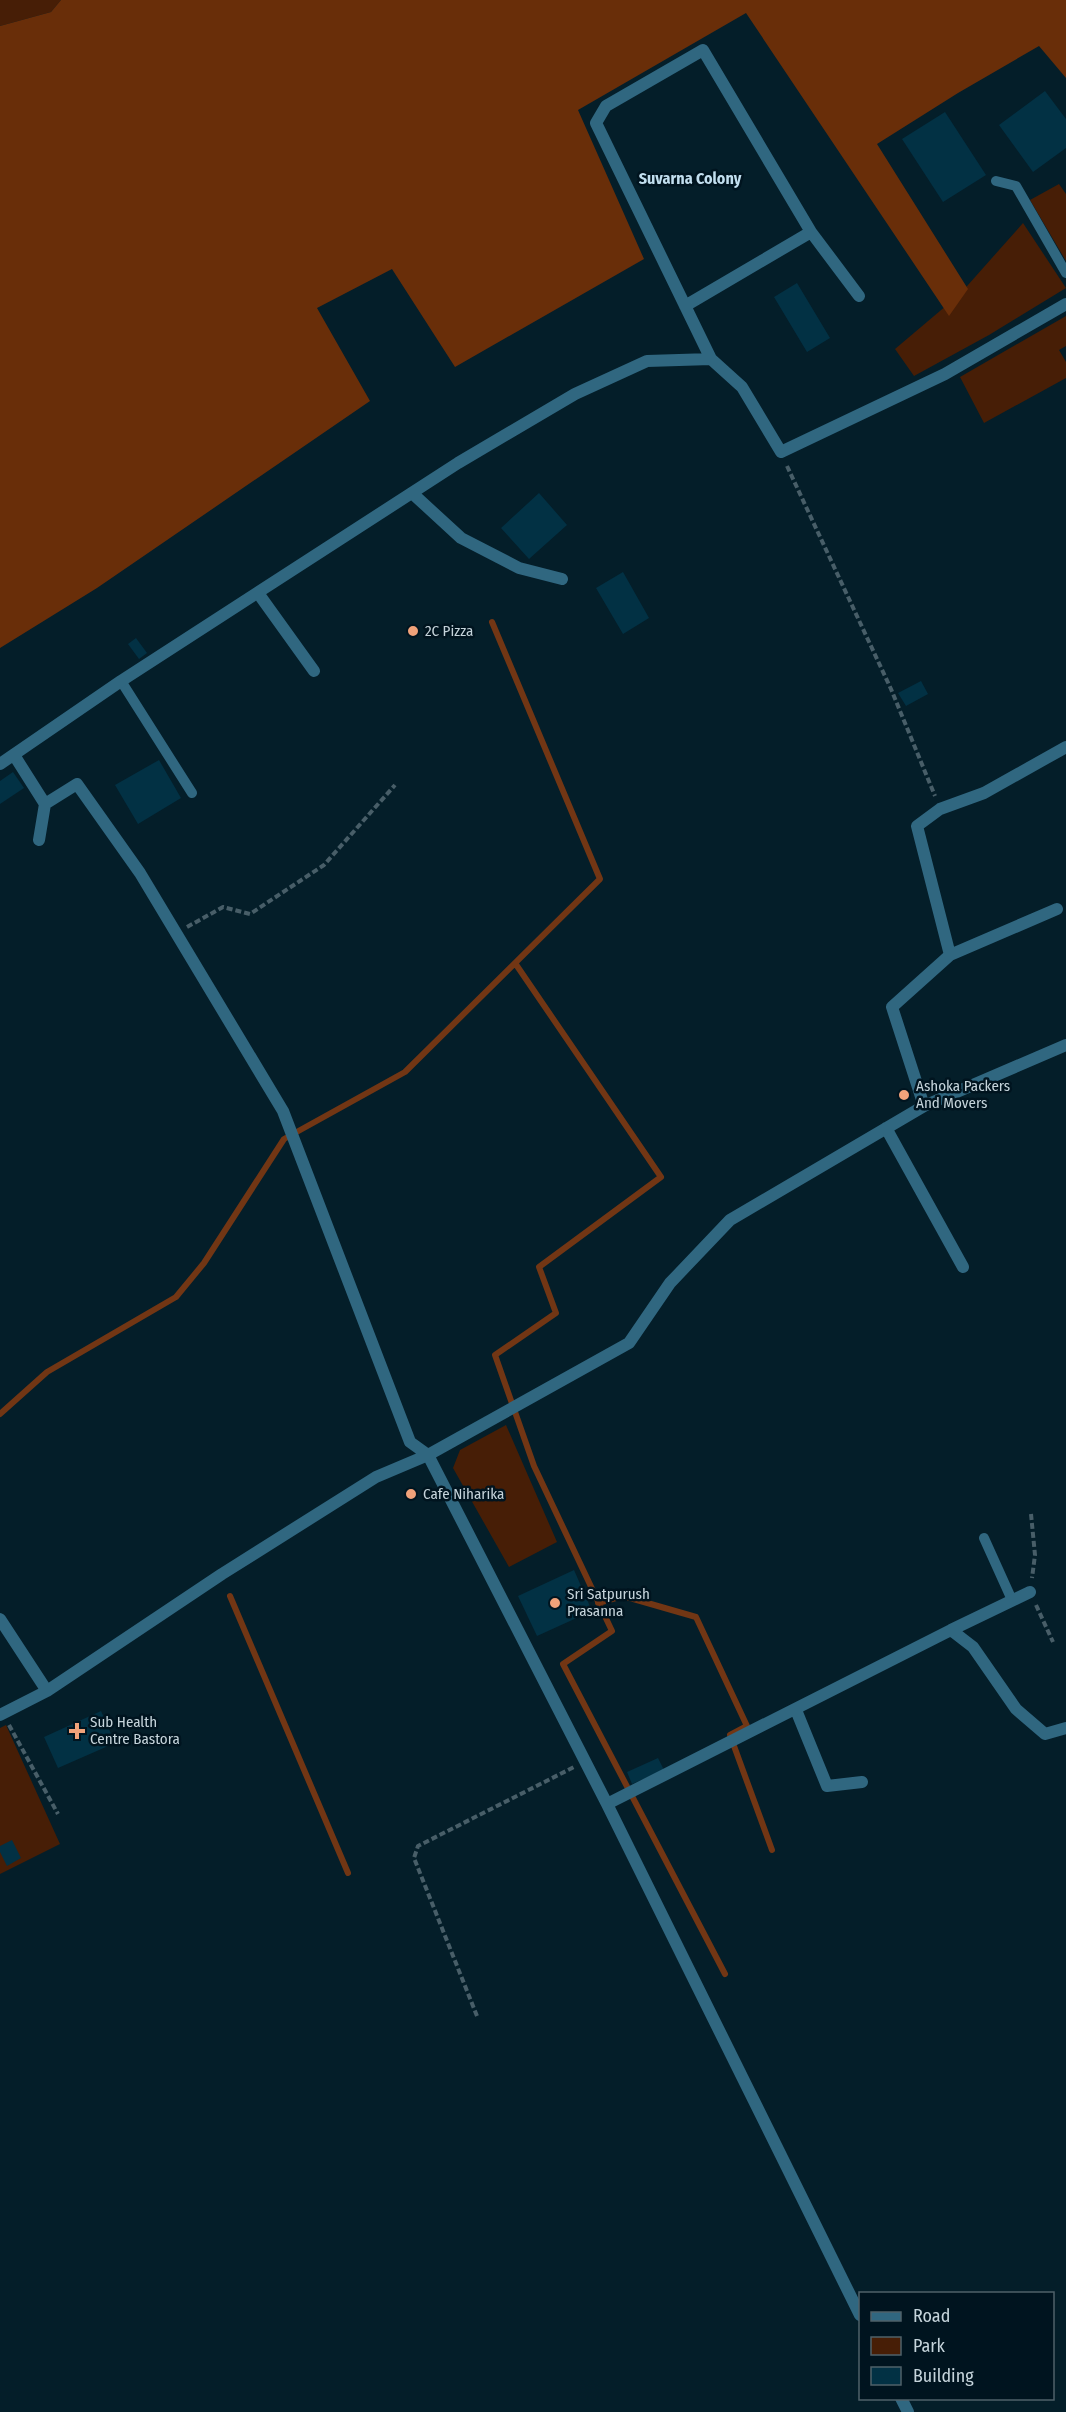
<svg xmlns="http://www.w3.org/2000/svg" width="1066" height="2412" viewBox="0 0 1066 2412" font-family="'Fira Sans Condensed',sans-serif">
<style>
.green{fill:#471e06}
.forest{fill:#692e09}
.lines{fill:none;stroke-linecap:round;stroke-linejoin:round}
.stream{stroke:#723614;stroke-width:6}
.building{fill:#023144}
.path{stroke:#485e68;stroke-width:4;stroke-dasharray:6 3;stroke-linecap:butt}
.service{stroke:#306780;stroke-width:10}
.minor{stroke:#306780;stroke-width:12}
.poi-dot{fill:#f0a27a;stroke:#00141f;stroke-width:2}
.labels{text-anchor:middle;stroke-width:5;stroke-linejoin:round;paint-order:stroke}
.poi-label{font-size:15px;fill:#c5d4db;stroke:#00141f;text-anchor:start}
.neighbourhood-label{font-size:16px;font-weight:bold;fill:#c1deee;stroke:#00141f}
</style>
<rect width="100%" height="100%" fill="#041e29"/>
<path class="green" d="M 0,0 L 61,0 L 51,12 L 0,26 Z
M 1059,184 L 1066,194 L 1066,261 L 1030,200 Z
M 1023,223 L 1066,288 L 989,335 L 914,376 L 895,349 L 960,294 Z
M 1066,316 L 1066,346 L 1059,350 L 1066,362 L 1066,378 L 984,423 L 960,377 Z
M 506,1425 L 557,1542 L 509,1567 L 453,1468 L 460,1450 Z
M 6,1725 L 60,1844 L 0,1874 L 0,1728 Z"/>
<path class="forest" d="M 61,0 L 1066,0 L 1066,78 L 1039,46 L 958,93 L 877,144 L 968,289 L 949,316 L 746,13 L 578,110 L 644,259 L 455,367 L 392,269 L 317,308 L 370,401 L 97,588 L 0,648 L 0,26 L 51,12 Z"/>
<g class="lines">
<path class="stream" d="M 515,963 L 661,1177 L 539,1267 L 556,1313 L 495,1355 L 534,1466 L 612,1631 L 563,1664 L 725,1974
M 0,1414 L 47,1372 L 176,1297 L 204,1263 L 284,1139 L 405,1072 L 600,879 L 492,622
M 230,1596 L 348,1873
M 598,1603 L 623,1596 L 696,1617 L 747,1726 L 730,1735 L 772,1850"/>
</g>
<path class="building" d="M 1045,91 L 1066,119 L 1066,148 L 1033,172 L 999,125 Z
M 945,112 L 986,175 L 943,202 L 902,139 Z
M 797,283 L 830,338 L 807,352 L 774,297 Z
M 539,493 L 567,525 L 529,559 L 501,528 Z
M 623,572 L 649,618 L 623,634 L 596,588 Z
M 136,638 L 147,653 L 139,659 L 128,644 Z
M 921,681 L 928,694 L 906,706 L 898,693 Z
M 159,760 L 181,798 L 138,824 L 115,785 Z
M 13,772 L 24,788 L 0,804 L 0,781 Z
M 574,1570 L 592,1611 L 537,1636 L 518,1596 Z
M 101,1711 L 115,1743 L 58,1768 L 44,1737 Z
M 658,1758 L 664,1770 L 632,1784 L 627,1772 Z
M 12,1840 L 21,1858 L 7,1866 L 0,1852 L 0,1846 Z"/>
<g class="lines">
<path class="path" d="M 787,466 L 891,689 L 935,796
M 187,927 L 223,907 L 250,914 L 324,865 L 395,785
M 1031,1514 L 1035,1555 L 1032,1578
M 1036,1605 L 1053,1642
M 9,1725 L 58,1814
M 477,2016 L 414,1858 L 418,1846 L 574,1767"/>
<path class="service" d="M 996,181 L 1016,186 L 1066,273
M 121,681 L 192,793
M 984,1538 L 1012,1600"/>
<path class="minor" d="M 685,306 L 811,232
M 711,359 L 596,123 L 606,106 L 703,50 L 811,232 L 859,296
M 412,493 L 461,538 L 519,568 L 562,579
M 258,593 L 314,671
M 14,755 L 45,804 L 77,784 L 140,873 L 283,1111 L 410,1442 L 428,1455 L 607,1804 L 860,2315
M 0,764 L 121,681 L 458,463 L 575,394 L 647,361 L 711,359 L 742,387 L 781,452 L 945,374 L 1066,304
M 39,840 L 45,804
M 950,955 L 1057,909
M 924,1106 L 892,1007 L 950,955 L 917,826 L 940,809 L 984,793 L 1066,747
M 886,1128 L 963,1267
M 0,1619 L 47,1691
M 951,1630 L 1030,1592
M 796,1710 L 827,1786 L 862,1782
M 0,1715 L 47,1691 L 222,1574 L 376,1477 L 428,1455 L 629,1343 L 670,1283 L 730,1220 L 924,1106 L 1066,1045
M 607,1804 L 951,1630 L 973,1647 L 1016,1709 L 1045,1734 L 1066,1728
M 901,2398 L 908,2412"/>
</g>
<g class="poi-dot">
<circle cx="413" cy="631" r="6"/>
<circle cx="904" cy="1095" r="6"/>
<circle cx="411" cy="1494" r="6"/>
<circle cx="555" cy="1603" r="6"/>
<path d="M74 1722h6v6h6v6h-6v6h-6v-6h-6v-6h6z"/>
</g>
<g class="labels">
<g class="poi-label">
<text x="425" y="636">2C Pizza</text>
<text x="916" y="1091">Ashoka Packers<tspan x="916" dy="17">And Movers</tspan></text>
<text x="423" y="1499">Cafe Niharika</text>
<text x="567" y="1599">Sri Satpurush<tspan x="567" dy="17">Prasanna</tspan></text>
<text x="90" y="1727">Sub Health<tspan x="90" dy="17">Centre Bastora</tspan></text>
</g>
<g class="neighbourhood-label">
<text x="690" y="184">Suvarna Colony</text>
</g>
</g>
<rect x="859" y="2292" width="195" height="108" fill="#00141f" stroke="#4f616a" stroke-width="1.5"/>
<rect x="871" y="2312" width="30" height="9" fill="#306780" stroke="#4f616a" stroke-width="1.5"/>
<text x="913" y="2322" font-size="18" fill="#c5d4db">Road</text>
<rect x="871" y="2337" width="30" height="18" fill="#471e06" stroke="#4f616a" stroke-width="1.5"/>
<text x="913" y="2352" font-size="18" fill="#c5d4db">Park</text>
<rect x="871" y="2367" width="30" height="18" fill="#023144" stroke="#4f616a" stroke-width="1.5"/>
<text x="913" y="2382" font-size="18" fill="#c5d4db">Building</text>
</svg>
